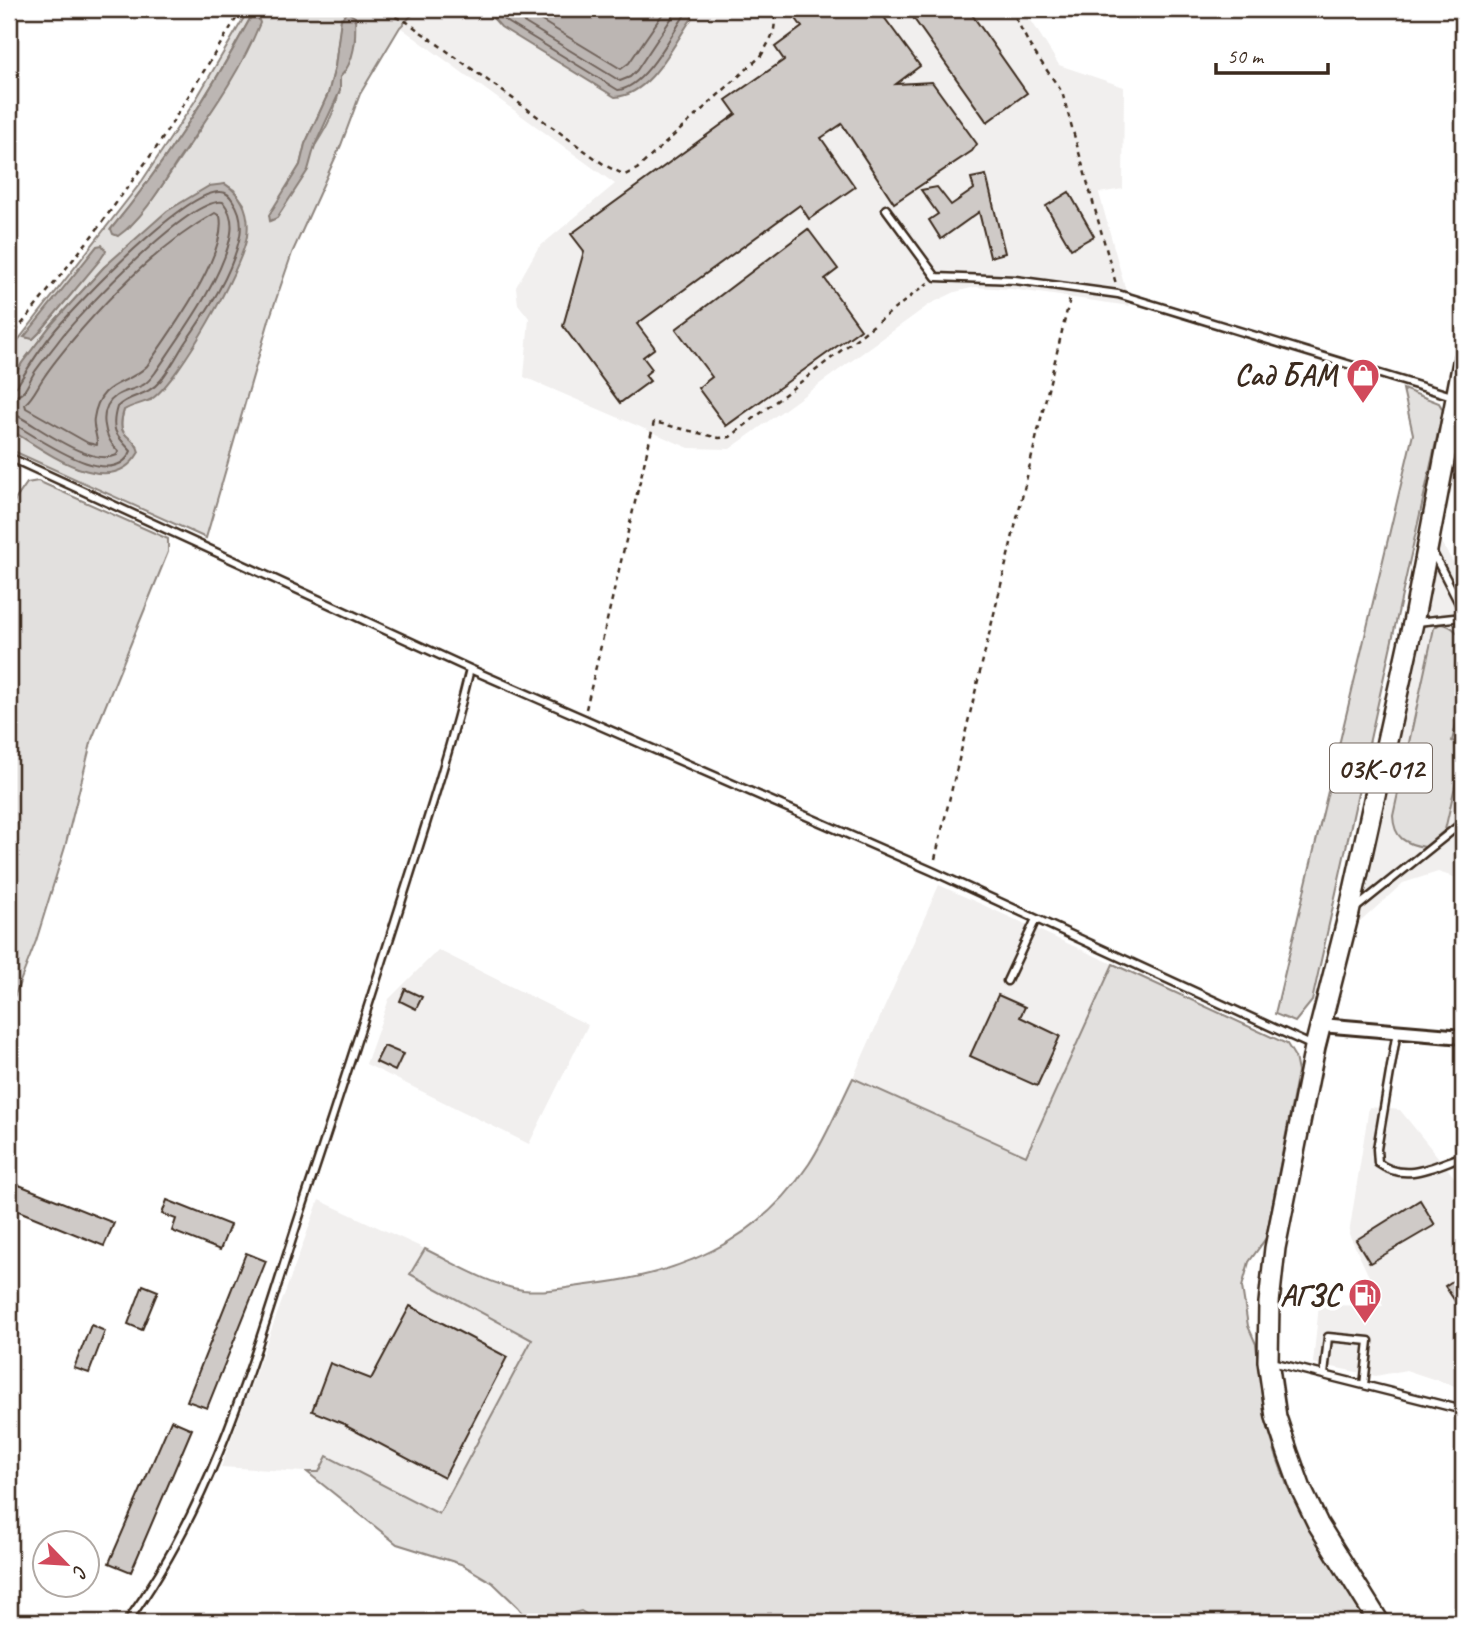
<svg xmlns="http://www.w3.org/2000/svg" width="1472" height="1631" viewBox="0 0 1472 1631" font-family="Caveat,sans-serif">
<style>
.built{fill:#f1efee}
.green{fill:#e2e0de;stroke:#8e857e;stroke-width:2;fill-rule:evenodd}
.water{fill:#bcb6b3;stroke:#887e77;stroke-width:2}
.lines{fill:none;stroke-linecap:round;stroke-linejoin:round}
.shore{stroke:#6f625a;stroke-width:2}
.building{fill:#cfcac7;stroke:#3b2a1e;stroke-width:2}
.lane-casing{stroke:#3b2a1e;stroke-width:11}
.street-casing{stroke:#3b2a1e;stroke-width:18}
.primary-casing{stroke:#3b2a1e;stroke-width:24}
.path{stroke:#3b2a1e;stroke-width:2.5;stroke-dasharray:5 5;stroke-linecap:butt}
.lane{stroke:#fff;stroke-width:6}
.street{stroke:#fff;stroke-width:12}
.primary{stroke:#fff;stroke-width:19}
.labels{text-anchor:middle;stroke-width:7;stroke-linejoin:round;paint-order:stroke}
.shield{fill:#fff;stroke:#766a62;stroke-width:2}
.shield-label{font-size:28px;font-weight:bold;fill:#3b2a1e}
.poi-label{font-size:30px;font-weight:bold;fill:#3b2a1e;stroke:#fff;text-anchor:end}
</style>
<rect width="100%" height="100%" fill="#fff"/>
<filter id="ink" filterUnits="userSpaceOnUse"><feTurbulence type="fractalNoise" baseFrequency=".0143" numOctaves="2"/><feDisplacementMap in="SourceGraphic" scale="14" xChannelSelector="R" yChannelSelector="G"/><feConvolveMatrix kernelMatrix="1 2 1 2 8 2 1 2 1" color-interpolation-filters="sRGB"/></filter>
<g filter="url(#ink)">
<path class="built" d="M 418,9 L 979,9 L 983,14 L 1004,9 L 1024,9 L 1059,65 L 1124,87 L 1123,189 L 1099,193 L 1130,306 L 1011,289 L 975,287 L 955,292 L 930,304 L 730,449 L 689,448 L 524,377 L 529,318 L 518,304 L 516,287 L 538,248 L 615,184 L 400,27 Z
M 1440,541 L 1463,578 L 1463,880 L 1438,872 L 1403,883 L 1359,923 Z
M 939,885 L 1113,964 L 1027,1156 L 853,1078 Z
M 438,950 L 588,1025 L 529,1144 L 366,1064 L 389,999 Z
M 1369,1107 L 1400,1110 L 1463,1188 L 1463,1389 L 1406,1370 L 1376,1376 L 1313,1363 L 1319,1305 L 1383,1306 L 1349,1234 Z
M 319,1200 L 425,1249 L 410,1274 L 533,1340 L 439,1514 L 327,1456 L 320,1473 L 221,1467 Z
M 146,1612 L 151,1622 L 51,1622 L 64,1620 Z"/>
<path class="green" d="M 249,9 L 418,9 L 400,27 L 360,94 L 341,145 L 292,253 L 270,317 L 206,538 L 9,449 L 9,429 L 78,468 L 137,446 C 122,434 118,429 124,410 L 136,403 L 151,400 L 244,204 L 234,190 L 225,184 L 104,267 L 51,325 L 22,363 L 9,386 L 9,352 L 142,181 L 195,101 ZM 251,17 L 201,128 L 157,193 L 128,229 L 111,229 C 166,163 210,92 251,17 ZM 341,19 L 355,39 C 352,54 350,66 340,77 C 341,115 310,152 290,183 L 300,165 L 305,144 L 328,94 L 335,67 ZM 106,251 L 39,333 L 33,339 L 25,337 Z
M 1403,389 L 1439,403 L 1443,410 L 1312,1001 L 1295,1022 L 1275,1014 L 1413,434 Z
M 38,481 L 168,539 L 168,552 L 92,739 L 65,847 L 36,941 L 9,1010 L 9,509 L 27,483 Z
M 1440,624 C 1451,624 1457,632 1463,640 L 1463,695 L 1452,741 L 1463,744 L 1463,751 L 1445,830 L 1425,847 C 1405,844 1394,838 1393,816 L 1434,628 Z
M 1113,964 L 1287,1044 L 1295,1057 L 1298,1072 L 1266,1238 L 1249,1262 L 1242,1287 L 1248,1326 L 1256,1344 L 1264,1413 L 1276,1455 L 1288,1488 L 1366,1622 L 599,1622 L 581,1611 L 541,1621 L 526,1617 L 518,1607 L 493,1583 L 461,1564 L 397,1544 L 307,1472 L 319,1472 L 327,1456 L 439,1514 L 532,1340 L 410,1274 L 425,1249 C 456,1264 489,1285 523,1290 C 544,1292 567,1288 587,1285 C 678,1275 757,1243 809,1164 C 826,1138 839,1106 853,1078 L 1026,1156 Z"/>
<path class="water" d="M 495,9 L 692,9 L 692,18 C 673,45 651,95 615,97 L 501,27 L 493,18 Z
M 347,12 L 355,17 C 356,39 355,62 340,77 L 340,91 L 315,145 L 308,170 L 277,218 L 270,221 L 269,215 L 300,165 L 305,144 L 328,94 L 335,67 L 341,19 Z
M 251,17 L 258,17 L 260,23 C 240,73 209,115 179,159 C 162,185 144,218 118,236 L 113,234 L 111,229 C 166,162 210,93 251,17 Z
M 225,184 C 243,196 250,214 247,236 C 242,269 180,378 153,398 C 146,403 132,405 124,410 C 114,441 134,432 139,452 C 110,503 43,449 9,429 L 9,386 L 22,363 L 51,325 L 104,267 L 167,211 L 209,186 Z
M 102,245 L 106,251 L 100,260 L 39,333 L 33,339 L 24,337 L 97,246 Z"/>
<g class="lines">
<path class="shore" d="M 501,9 L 501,16 L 506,21 L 618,90 C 644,88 670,37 684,16 L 685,9
M 510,9 L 512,15 L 620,81 L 630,77 L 637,70 L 675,13 L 676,9
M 522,9 L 621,69 L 629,63 L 666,9
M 215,213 L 220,216 C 228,255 169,333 147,366 C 126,387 100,379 94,418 C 92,427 98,436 97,445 L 88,443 L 26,408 L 25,404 C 34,396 37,387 44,377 C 51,366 61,354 70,343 C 111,294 159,245 215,213 Z
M 9,388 L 17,386 C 29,366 41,347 56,329 C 80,301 187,188 221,192 C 227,192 230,196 233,201 C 240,211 242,224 240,236 C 232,276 206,312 184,344 C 177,356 170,369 161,380 C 146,398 131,393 117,407 C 110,430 116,435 131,451 C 113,493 39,438 14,424 L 9,423
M 9,397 C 15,397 19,396 23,392 C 28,387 30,379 34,373 C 42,361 52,350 60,339 C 82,311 191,196 223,202 C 230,211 233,220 231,233 C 225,276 180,336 155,373 C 152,377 147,383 143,385 C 134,390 125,390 116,396 C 97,409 104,438 118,451 L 117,455 C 91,467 42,429 18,416 L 9,415"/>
</g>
<path class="building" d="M 789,9 L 861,9 L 864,14 L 871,9 L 878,9 L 920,66 L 896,84 L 932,82 L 977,144 L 972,151 L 894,203 L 842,124 L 821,138 L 855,187 L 809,219 L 800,205 L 637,324 L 655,348 L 643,357 L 652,369 L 645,375 L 650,381 L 620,403 L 563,326 L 584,251 L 571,234 L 736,114 L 726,100 L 784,60 L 775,47 L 802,27 Z
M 907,9 L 968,9 L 1027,93 L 987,122 Z
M 986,175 L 1005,253 L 990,257 L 979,212 L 941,239 L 929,220 L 938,214 L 921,190 L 937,187 L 951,205 L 974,189 L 971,178 Z
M 1069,192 L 1094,236 L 1071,249 L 1046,206 Z
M 808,229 L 838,269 L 825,279 L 861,329 L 726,426 L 698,388 L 712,377 L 676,329 Z
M 405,989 L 422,997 L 416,1009 L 400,1001 Z
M 998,995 L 1025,1007 L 1020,1017 L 1060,1036 L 1037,1086 L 970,1056 Z
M 384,1046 L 403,1054 L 395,1071 L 376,1062 Z
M 9,1181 L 114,1223 L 104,1246 L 9,1207 Z
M 167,1200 L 230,1225 L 220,1250 L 172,1231 L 176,1219 L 162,1214 Z
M 1420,1200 L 1435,1225 L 1370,1263 L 1356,1240 Z
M 246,1253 L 266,1261 L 207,1408 L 187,1401 Z
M 1463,1274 L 1463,1313 L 1445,1286 Z
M 143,1285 L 158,1291 L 142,1330 L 128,1324 Z
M 410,1306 L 507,1357 L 444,1478 L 346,1426 L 347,1425 L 312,1411 L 330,1363 L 371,1379 Z
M 91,1325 L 105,1331 L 89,1373 L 74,1368 Z
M 171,1420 L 192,1429 L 131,1572 L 109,1563 Z"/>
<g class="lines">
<defs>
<path id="lane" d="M 886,209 L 936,277 L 1015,280 L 1118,294 L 1452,396
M 9,457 L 470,669 L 932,871 L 1313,1046
M 1432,551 L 1463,611
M 1417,622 L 1463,617
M 1356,908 L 1463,822
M 1007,981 L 1036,919
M 1397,1031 L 1377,1149 L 1378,1163 C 1406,1183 1434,1166 1463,1156
M 1272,1362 L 1463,1410
M 1324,1375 L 1328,1337 L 1369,1341 L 1364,1385
M 127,1622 C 220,1495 259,1337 308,1190 C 342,1089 374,988 406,887 C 429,815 452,743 470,669"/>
<path id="street" d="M 1321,1025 L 1463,1037"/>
<path id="primary" d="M 1379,1622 L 1318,1524 L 1301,1489 L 1288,1453 L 1276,1417 L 1268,1361 L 1269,1303 L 1275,1248 L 1315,1047 L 1349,913 L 1413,623 L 1463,362"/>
</defs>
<use href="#lane" class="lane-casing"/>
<use href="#street" class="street-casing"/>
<use href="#primary" class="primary-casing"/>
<path class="path" d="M 377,9 L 407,22 L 606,166 L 625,175 L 637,169 L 761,56 C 771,38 779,29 772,9
M 1011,9 L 1030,46 L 1062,92 L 1116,284
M 9,340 L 95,232 L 159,144 L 242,9
M 586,709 L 654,422 L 719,438 L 730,437 L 928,283
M 935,859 L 1070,298"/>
<use href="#lane" class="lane"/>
<use href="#street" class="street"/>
<use href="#primary" class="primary"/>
</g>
</g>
<defs>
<symbol id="shop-pin" viewBox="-11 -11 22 30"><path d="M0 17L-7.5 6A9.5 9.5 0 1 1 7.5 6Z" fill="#d1495b" stroke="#fff"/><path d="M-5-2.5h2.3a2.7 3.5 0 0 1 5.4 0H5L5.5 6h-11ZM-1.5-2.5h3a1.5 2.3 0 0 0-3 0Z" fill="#fff"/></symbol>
<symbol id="fuel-pin" viewBox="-11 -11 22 30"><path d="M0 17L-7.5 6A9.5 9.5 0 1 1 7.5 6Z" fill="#d1495b" stroke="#fff"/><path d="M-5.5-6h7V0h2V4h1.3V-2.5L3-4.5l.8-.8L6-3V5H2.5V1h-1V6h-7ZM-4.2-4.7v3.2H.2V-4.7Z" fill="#fff"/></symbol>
</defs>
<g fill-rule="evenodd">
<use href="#shop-pin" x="1344" y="356" width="38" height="52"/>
<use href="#fuel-pin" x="1346" y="1276" width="38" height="52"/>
</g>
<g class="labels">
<rect class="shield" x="1330" y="743.5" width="102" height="49" rx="5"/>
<g class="shield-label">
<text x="1381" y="778">03К-012</text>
</g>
<g class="poi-label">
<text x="1338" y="385">Сад БАМ</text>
<text x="1340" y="1305">АГЗС</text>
</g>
</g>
<rect width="1472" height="1631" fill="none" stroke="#fff" stroke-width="35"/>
<rect x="18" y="18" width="1437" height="1596" fill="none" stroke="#3b2a1e" stroke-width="2.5" filter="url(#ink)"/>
<g transform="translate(66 1564) rotate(115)"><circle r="33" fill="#ffffff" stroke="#b1aaa5" stroke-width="2"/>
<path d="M0-5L12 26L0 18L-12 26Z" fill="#d1495b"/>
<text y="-10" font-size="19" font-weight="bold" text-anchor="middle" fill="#3b2a1e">С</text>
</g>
<path d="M1216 63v10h112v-10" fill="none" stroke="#3b2a1e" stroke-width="3.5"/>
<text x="1227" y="63" font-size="21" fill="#3b2a1e" stroke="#ffffff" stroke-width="5" paint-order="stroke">50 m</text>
</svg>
